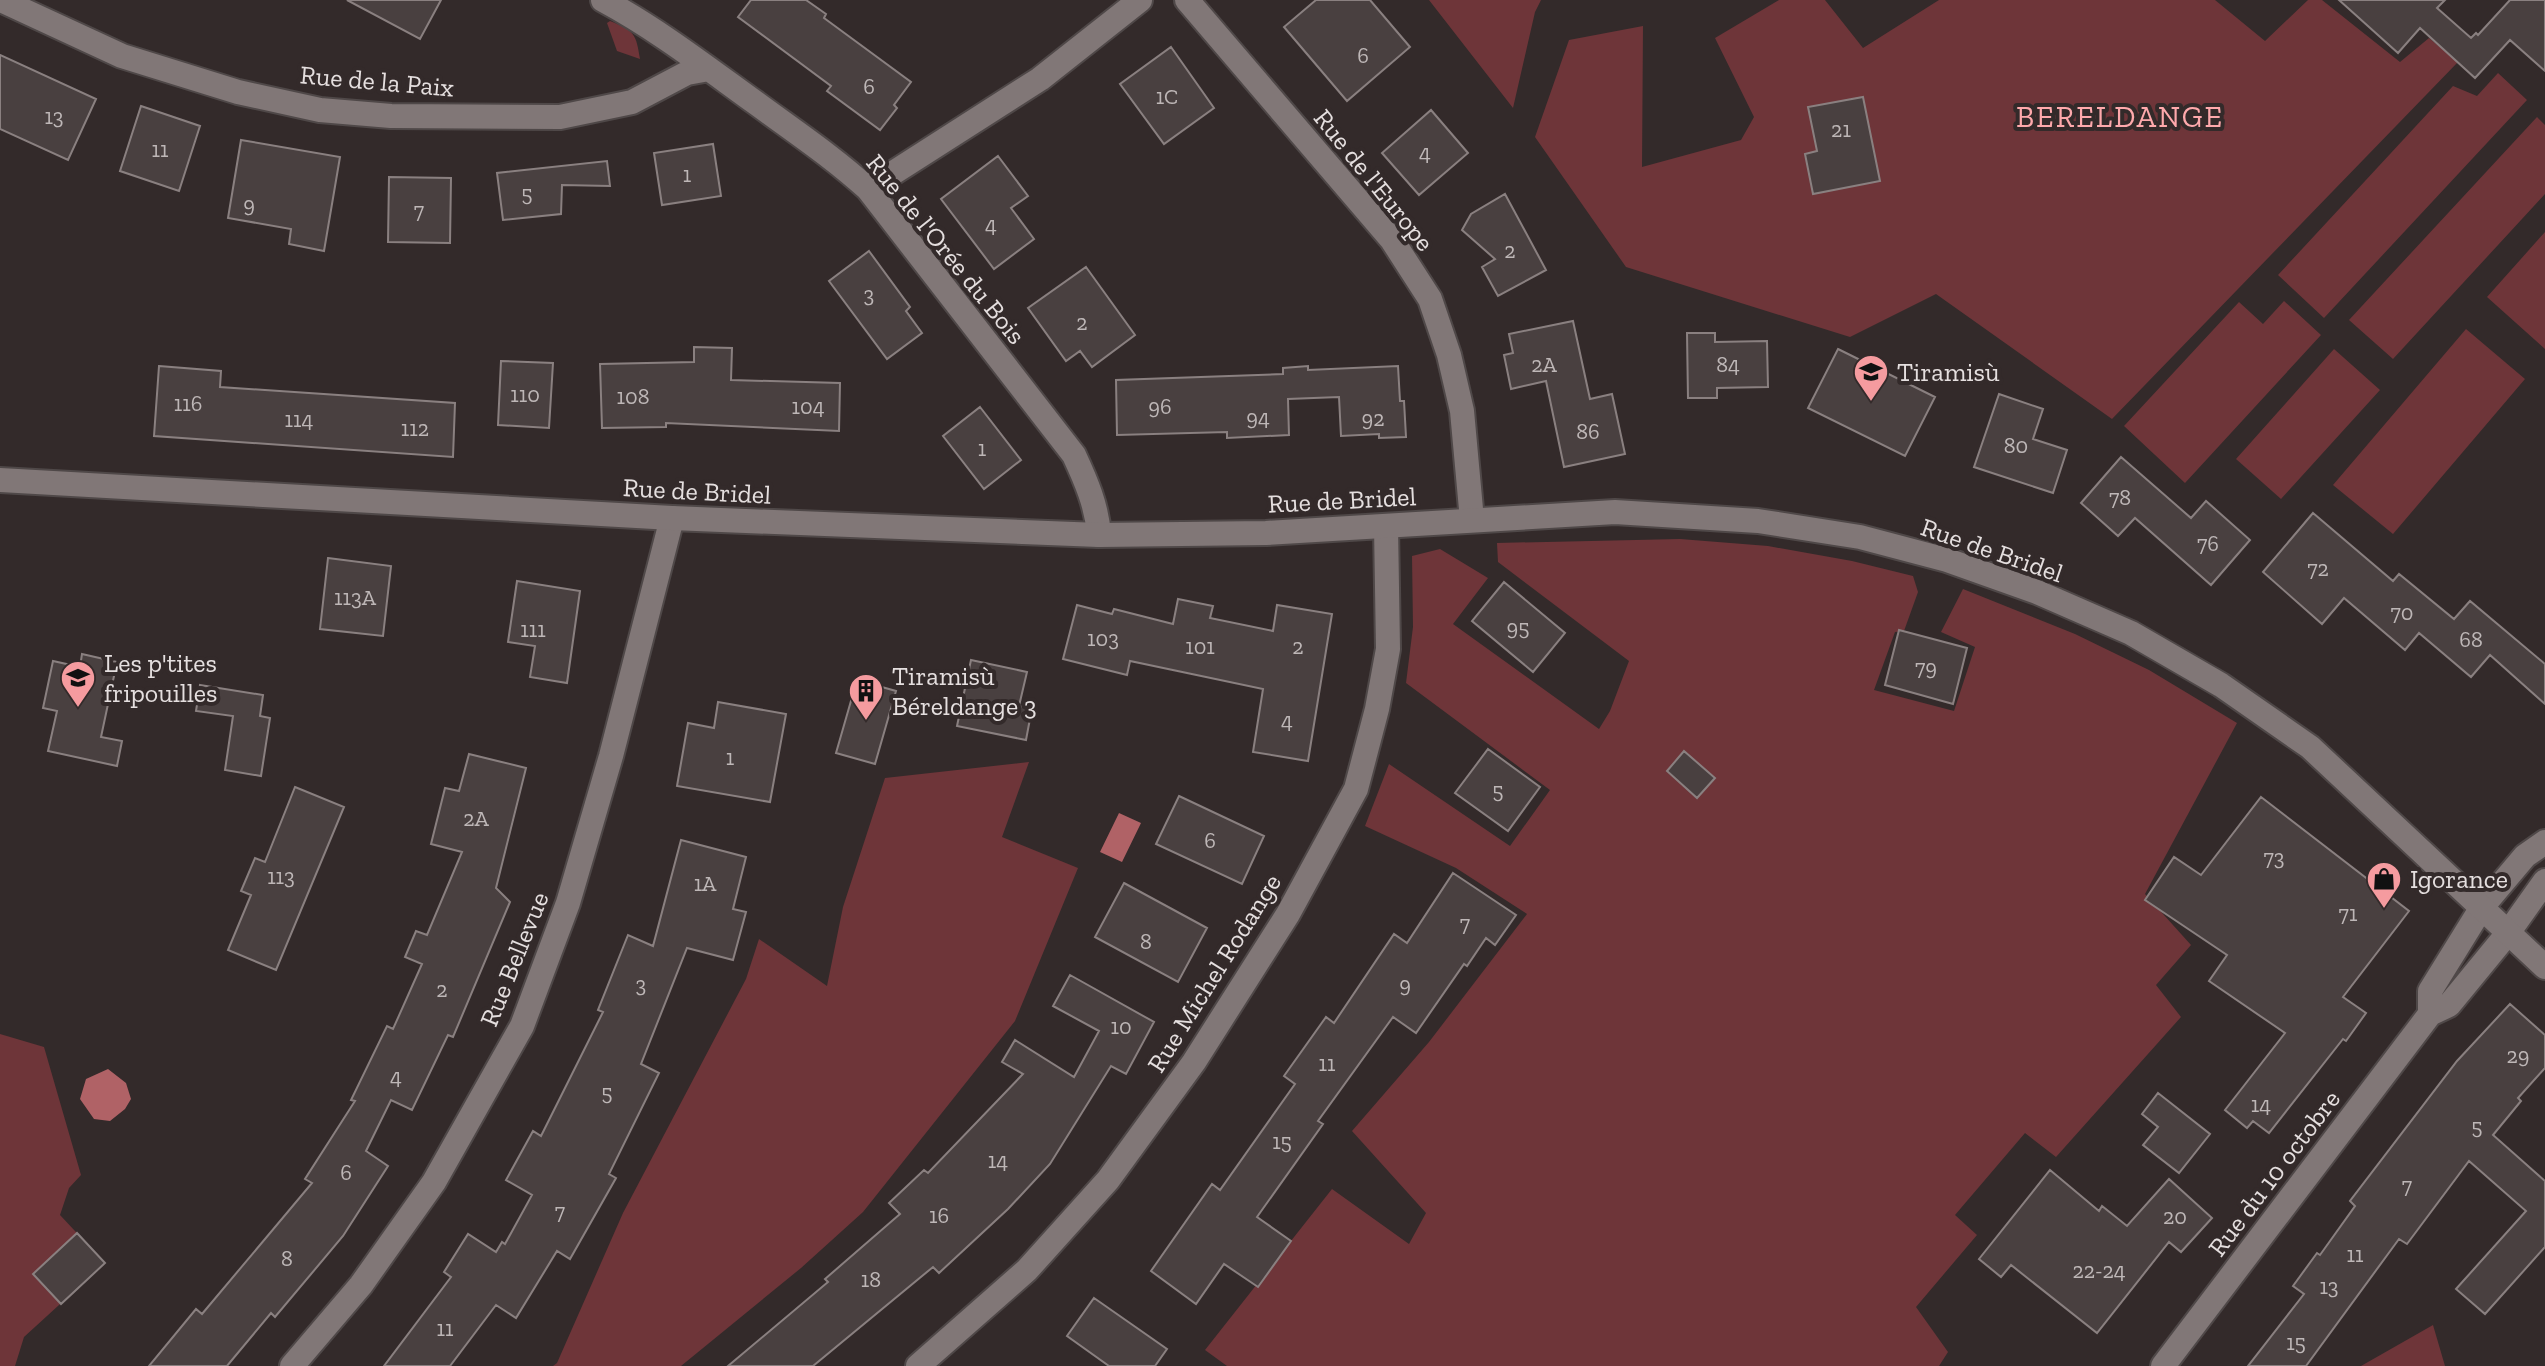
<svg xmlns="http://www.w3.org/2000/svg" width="2545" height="1366" viewBox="0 0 2545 1366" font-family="'Zilla Slab',serif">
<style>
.green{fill:#6e3539}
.water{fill:#b06266}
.building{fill:#494040;stroke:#8a8080;stroke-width:2}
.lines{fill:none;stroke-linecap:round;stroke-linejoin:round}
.street-casing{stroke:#4f4848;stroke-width:28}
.secondary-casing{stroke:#4f4848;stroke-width:28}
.street{stroke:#817777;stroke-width:24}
.secondary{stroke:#817777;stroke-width:24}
.labels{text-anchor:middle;stroke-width:8;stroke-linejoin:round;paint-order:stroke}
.number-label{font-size:22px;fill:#beb7b7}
.street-label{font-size:26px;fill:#e5dfdf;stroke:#332a2a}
.poi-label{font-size:26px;fill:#e5dfdf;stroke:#332a2a;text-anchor:start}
.quarter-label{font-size:30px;letter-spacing:2px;fill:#fea9ac;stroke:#332a2a}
</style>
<rect width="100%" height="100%" fill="#332a2a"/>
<path class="green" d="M 1429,0 L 1541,0 L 1535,12 L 1513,108 Z
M 1779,0 L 1825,0 L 1863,48 L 1939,0 L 2215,0 L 2265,41 L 2308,0 L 2322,0 L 2400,62 L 2429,38 L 2458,62 L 2112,419 L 1936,294 L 1850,337 L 1626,267 L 1535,137 L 1569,40 L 1643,26 L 1642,167 L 1741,140 L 1754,117 L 1715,38 Z
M 610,21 C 635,31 636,34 640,59 L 617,51 L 607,23 Z
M 2498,73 L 2527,100 L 2324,318 L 2278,275 L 2453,86 L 2477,96 Z
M 2537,117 L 2545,125 L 2545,194 L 2393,359 L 2349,320 Z
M 2545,232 L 2545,349 L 2487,297 Z
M 2284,301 L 2321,335 L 2185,483 L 2124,426 L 2239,302 L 2263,324 Z
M 2466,329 L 2525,379 L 2393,534 L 2333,485 Z
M 2334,349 L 2380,390 L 2281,499 L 2236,459 Z
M 1680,539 L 1768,546 L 1852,561 L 1913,576 L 1918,592 L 1904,631 L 1895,632 L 1874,690 L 1954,711 L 1975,647 L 1941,632 L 1963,589 L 2075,634 L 2149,670 L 2237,723 L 2145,894 L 2191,945 L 2156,985 L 2181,1017 L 2056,1157 L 2025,1133 L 1955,1215 L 1977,1235 L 1916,1307 L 1948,1352 L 1939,1366 L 1227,1366 L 1205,1350 L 1332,1189 L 1409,1244 L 1426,1213 L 1352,1131 L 1429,1042 L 1527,914 L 1456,868 L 1365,826 L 1389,764 L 1510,846 L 1550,790 L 1406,683 L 1413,627 L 1412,556 L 1440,549 L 1488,578 L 1453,624 L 1599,729 L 1610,711 L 1629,661 L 1498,562 L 1497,543 Z
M 1029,762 L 1002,837 L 1078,868 L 1015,1021 L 863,1212 L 801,1268 L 681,1366 L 553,1366 L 557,1363 L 623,1213 L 746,979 L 759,939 L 827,986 L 843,907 L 885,778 Z
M 0,1034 L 44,1047 L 81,1175 L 69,1188 L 60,1215 L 105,1263 L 24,1337 L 15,1366 L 0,1366 Z
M 2433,1325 L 2445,1366 L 2361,1366 Z"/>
<path class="water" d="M 1119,813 L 1141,823 L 1122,862 L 1100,852 Z
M 108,1069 L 126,1083 L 131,1099 L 125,1109 L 110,1121 L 94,1119 L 80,1099 L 86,1079 Z"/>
<path class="building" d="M 347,0 L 441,0 L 420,39 Z
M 751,0 L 806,0 L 826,14 L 824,18 L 911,82 L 894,105 L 897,108 L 880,130 L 827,91 L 831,86 L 738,17 Z
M 1316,0 L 1370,0 L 1410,47 L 1347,101 L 1284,27 Z
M 2339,0 L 2445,0 L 2437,8 L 2471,38 L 2476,33 L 2478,35 L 2510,0 L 2545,0 L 2545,71 L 2510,40 L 2475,78 L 2420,28 L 2398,53 Z
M 1171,47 L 1214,108 L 1164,144 L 1120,84 Z
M 0,55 L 96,99 L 68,160 L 0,129 Z
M 1863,97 L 1880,181 L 1813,194 L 1805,154 L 1817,151 L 1808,107 Z
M 141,106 L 200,126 L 179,191 L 120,171 Z
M 1431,110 L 1468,153 L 1419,195 L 1382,153 Z
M 241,140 L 340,157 L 324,251 L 289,244 L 291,229 L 228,218 Z
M 713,144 L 721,196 L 662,205 L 654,153 Z
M 998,156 L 1028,196 L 1011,208 L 1034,239 L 994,269 L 941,199 Z
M 607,161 L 610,186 L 562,185 L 561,214 L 503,220 L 497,173 Z
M 389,177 L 451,178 L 450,243 L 388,242 Z
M 1505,194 L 1546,270 L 1498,296 L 1482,267 L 1495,259 L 1462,230 L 1471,214 Z
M 869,251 L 910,307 L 906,311 L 922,333 L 887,359 L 829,281 Z
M 1086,267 L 1135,335 L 1092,367 L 1080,351 L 1066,361 L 1028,308 Z
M 1573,321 L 1590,399 L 1612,394 L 1625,454 L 1564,467 L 1546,381 L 1511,389 L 1504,355 L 1513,353 L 1509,334 Z
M 1687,333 L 1715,333 L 1715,342 L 1767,341 L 1768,387 L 1717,388 L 1717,398 L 1688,398 Z
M 694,347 L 732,348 L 731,380 L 840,383 L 839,431 L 666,423 L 666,427 L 602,428 L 600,364 L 694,362 Z
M 1838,349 L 1935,397 L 1905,456 L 1808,408 Z
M 501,361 L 553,363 L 549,428 L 498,425 Z
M 159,366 L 221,371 L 220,387 L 455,403 L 453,457 L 154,436 Z
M 1308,366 L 1308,370 L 1398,366 L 1400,401 L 1404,401 L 1406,437 L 1379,438 L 1379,434 L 1341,436 L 1339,397 L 1288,399 L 1289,435 L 1227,438 L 1227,432 L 1117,435 L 1116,380 L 1283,374 L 1283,368 Z
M 1999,394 L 2043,409 L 2033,439 L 2067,450 L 2053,493 L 1974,467 Z
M 980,407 L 1021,460 L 984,489 L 943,436 Z
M 2121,457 L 2191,518 L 2206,501 L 2250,540 L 2211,585 L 2135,518 L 2118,536 L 2081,503 Z
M 2313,513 L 2393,581 L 2399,574 L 2454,619 L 2470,601 L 2545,664 L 2545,704 L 2490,655 L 2471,677 L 2419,633 L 2405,650 L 2344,598 L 2322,624 L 2263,572 Z
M 328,558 L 391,566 L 383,636 L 320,629 Z
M 517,581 L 580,591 L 567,683 L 530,677 L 535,646 L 508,642 Z
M 1504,582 L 1565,633 L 1533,672 L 1472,621 Z
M 1178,599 L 1213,606 L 1210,618 L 1273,631 L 1277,605 L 1332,614 L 1308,761 L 1253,752 L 1263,689 L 1130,661 L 1127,675 L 1063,659 L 1077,605 L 1112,614 L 1114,609 L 1173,624 Z
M 1899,630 L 1967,648 L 1953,704 L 1885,685 Z
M 82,654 L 117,662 L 101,737 L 122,741 L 117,766 L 48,751 L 57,711 L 43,708 L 53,661 L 80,667 Z
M 971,660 L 1027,672 L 1019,706 L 1032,708 L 1026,740 L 957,726 Z
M 857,680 L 896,691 L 875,764 L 836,753 Z
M 200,685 L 263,695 L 260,716 L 270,718 L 261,776 L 225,770 L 233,716 L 196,711 Z
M 718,702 L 786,714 L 770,802 L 677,786 L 688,723 L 714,728 Z
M 1488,749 L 1540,787 L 1508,831 L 1455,793 Z
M 1684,751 L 1715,778 L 1697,798 L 1667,771 Z
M 469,754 L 526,768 L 496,888 L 510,902 L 453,1037 L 448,1035 L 412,1110 L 391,1100 L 366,1151 L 388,1166 L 343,1236 L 275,1317 L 271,1313 L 227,1366 L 149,1366 L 196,1309 L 202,1314 L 312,1183 L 305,1179 L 355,1101 L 351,1100 L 387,1026 L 393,1029 L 422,964 L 405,957 L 416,931 L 427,935 L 462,852 L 431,844 L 445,788 L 459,791 Z
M 295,787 L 344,807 L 276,970 L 228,950 L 251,895 L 241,891 L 255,858 L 265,862 Z
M 1179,796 L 1264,836 L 1242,884 L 1156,844 Z
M 2261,797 L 2409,911 L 2343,997 L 2366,1013 L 2346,1041 L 2343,1039 L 2269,1133 L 2253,1121 L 2247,1128 L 2225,1110 L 2285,1033 L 2209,981 L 2227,955 L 2145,900 L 2174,857 L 2201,875 Z
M 681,840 L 746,857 L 733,909 L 746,912 L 733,960 L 687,948 L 641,1064 L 659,1073 L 609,1174 L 616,1178 L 570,1259 L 557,1251 L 516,1318 L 496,1305 L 450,1366 L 384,1366 L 451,1277 L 444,1272 L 468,1234 L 496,1252 L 502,1242 L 505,1244 L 532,1195 L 506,1180 L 533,1131 L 541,1136 L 603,1012 L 598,1010 L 628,935 L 653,946 Z
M 1453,873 L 1516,915 L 1495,945 L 1486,938 L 1467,966 L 1464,964 L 1416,1033 L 1393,1017 L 1318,1121 L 1323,1124 L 1257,1217 L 1291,1241 L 1258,1287 L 1224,1264 L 1196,1304 L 1151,1271 L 1212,1184 L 1220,1190 L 1295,1084 L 1284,1076 L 1326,1017 L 1334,1023 L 1394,934 L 1407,943 Z
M 1124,883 L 1207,928 L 1178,982 L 1095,937 Z
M 1070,975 L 1154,1022 L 1126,1074 L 1111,1066 L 1050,1164 L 1008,1209 L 939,1273 L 933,1267 L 813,1366 L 728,1366 L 828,1282 L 825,1279 L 900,1214 L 889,1203 L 924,1170 L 928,1173 L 1023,1074 L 1002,1062 L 1015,1040 L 1074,1077 L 1099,1031 L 1053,1006 Z
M 2510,1004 L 2545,1035 L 2545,1068 L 2518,1098 L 2521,1101 L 2493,1135 L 2545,1181 L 2545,1247 L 2485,1314 L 2456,1289 L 2526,1211 L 2469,1161 L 2407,1244 L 2399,1239 L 2306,1366 L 2248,1366 L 2304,1294 L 2293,1286 L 2317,1253 L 2320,1255 L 2355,1206 L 2350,1201 L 2457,1061 Z
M 2158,1093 L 2210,1134 L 2179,1173 L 2143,1145 L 2158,1127 L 2142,1114 Z
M 2050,1170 L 2099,1211 L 2102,1206 L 2127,1226 L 2169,1179 L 2212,1218 L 2181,1252 L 2169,1242 L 2097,1333 L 2011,1265 L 2001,1277 L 1979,1259 Z
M 77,1233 L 105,1263 L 61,1304 L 33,1274 Z
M 1094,1298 L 1167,1349 L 1155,1366 L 1109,1366 L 1067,1336 Z"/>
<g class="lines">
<defs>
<path id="street" d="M 1,0 L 122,56 L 238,92 L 320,110 L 391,116 L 560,117 L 632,102 L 687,73 L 709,69
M 603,0 C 657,29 706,67 756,103 C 794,131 833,157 868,189 L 1074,455 C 1086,481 1097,506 1099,535
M 1187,0 L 1392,240 L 1430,299 L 1449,355 L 1462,411 L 1472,520
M 868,189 L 1040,79 L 1140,0
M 2430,1014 L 2430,991 L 2482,907 L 2525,856 L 2545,842
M 292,1366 L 361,1285 L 434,1182 L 522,1026 L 568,903 L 611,756 L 672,518
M 918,1366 L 1027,1270 L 1108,1180 L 1194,1062 L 1288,914 L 1356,789 L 1377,709 L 1388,649 L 1386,526
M 2163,1366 L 2430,1014 L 2449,1005 L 2508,933 L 2545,881"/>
<path id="secondary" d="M 0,480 L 672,518 L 1099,535 L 1266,533 L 1615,512 L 1758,521 L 1860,537 L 1947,560 L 2037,592 L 2131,633 L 2221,685 L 2310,747 L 2545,967"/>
</defs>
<use href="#street" class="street-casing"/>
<use href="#secondary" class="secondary-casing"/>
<use href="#street" class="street"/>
<use href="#secondary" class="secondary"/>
</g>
<defs>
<symbol id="school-pin" viewBox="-11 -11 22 30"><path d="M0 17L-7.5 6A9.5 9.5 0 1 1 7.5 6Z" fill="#f59b9f" stroke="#332a2a"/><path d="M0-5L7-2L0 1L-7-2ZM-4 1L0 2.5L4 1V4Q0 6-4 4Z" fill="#111"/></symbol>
<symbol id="building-pin" viewBox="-11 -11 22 30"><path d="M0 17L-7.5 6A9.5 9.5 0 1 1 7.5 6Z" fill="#f59b9f" stroke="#332a2a"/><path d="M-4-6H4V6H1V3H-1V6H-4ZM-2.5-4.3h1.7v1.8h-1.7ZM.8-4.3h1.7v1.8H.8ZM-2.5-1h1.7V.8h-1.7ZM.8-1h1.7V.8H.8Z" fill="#111"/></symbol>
<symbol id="shop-pin" viewBox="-11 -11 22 30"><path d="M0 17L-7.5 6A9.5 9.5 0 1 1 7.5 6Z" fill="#f59b9f" stroke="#332a2a"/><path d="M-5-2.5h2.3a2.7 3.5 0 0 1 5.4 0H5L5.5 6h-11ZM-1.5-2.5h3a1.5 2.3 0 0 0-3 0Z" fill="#111"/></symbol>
</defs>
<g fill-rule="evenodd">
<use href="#school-pin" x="1851" y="352" width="40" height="54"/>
<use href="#school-pin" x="58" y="658" width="40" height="54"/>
<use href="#building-pin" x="846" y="671" width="40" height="54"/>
<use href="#shop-pin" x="2364" y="859" width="40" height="54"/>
</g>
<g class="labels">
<g class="number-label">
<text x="1363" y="63">6</text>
<text x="869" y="94">6</text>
<text x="1167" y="104">1C</text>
<text x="54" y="124">13</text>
<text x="1841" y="137">21</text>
<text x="160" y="157">11</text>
<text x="1425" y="160">4</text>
<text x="687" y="182">1</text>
<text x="527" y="201">5</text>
<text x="249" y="212">9</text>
<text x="419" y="218">7</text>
<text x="991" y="232">4</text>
<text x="1510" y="258">2</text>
<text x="869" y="302">3</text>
<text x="1082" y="330">2</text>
<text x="1544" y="372">2A</text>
<text x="1728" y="372">84</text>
<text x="525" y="402">110</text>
<text x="633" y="404">108</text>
<text x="188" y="411">116</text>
<text x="808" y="414">104</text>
<text x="1160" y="414">96</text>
<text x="1258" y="425">94</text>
<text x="1373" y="426">92</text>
<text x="299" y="427">114</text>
<text x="415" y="436">112</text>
<text x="1588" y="439">86</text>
<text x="2016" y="453">80</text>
<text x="982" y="456">1</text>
<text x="2120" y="505">78</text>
<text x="2208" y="551">76</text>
<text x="2318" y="576">72</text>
<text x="355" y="605">113A</text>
<text x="2402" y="620">70</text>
<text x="1518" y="635">95</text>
<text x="533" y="637">111</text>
<text x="1103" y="646">103</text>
<text x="2471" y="647">68</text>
<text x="1200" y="654">101</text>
<text x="1298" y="654">2</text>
<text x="1926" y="675">79</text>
<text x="1287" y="728">4</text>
<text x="730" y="765">1</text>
<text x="1498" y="798">5</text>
<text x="476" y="826">2A</text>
<text x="1210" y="848">6</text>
<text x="2274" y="865">73</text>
<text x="281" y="884">113</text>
<text x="705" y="891">1A</text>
<text x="2348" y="921">71</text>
<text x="1465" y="931">7</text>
<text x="1146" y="949">8</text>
<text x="641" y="992">3</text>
<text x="1405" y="992">9</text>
<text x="442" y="997">2</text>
<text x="1121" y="1034">10</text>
<text x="2518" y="1063">29</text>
<text x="1327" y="1071">11</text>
<text x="396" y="1084">4</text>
<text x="607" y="1100">5</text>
<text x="2261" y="1112">14</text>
<text x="2477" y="1134">5</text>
<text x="1282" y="1149">15</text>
<text x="998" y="1168">14</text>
<text x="346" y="1180">6</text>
<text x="2407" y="1193">7</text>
<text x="560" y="1219">7</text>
<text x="939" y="1223">16</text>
<text x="2175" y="1224">20</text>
<text x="2355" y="1262">11</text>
<text x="287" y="1266">8</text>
<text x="2099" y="1278">22-24</text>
<text x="871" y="1287">18</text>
<text x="2329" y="1294">13</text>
<text x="445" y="1336">11</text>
<text x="2296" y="1350">15</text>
</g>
<g class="street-label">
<text transform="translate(377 81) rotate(5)" y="9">Rue de la Paix</text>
<text transform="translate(1374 180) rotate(51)" y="9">Rue de l'Europe</text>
<text transform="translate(946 249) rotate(51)" y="9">Rue de l'Orée du Bois</text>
<text transform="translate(697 491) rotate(3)" y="9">Rue de Bridel</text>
<text transform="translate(1342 500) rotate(-3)" y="9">Rue de Bridel</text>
<text transform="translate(1992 550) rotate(19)" y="9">Rue de Bridel</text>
<text transform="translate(514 959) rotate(-68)" y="9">Rue Bellevue</text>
<text transform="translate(1214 973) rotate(-58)" y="9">Rue Michel Rodange</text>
<text transform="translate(2274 1173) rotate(-53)" y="9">Rue du 10 octobre</text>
</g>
<g class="poi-label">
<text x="1897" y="381">Tiramisù</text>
<text x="104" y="672">Les p'tites<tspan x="104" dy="30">fripouilles</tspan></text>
<text x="892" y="685">Tiramisù<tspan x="892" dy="30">Béreldange 3</tspan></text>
<text x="2410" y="888">Igorance</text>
</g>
<g class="quarter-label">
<text x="2120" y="127">BERELDANGE</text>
</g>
</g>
</svg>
